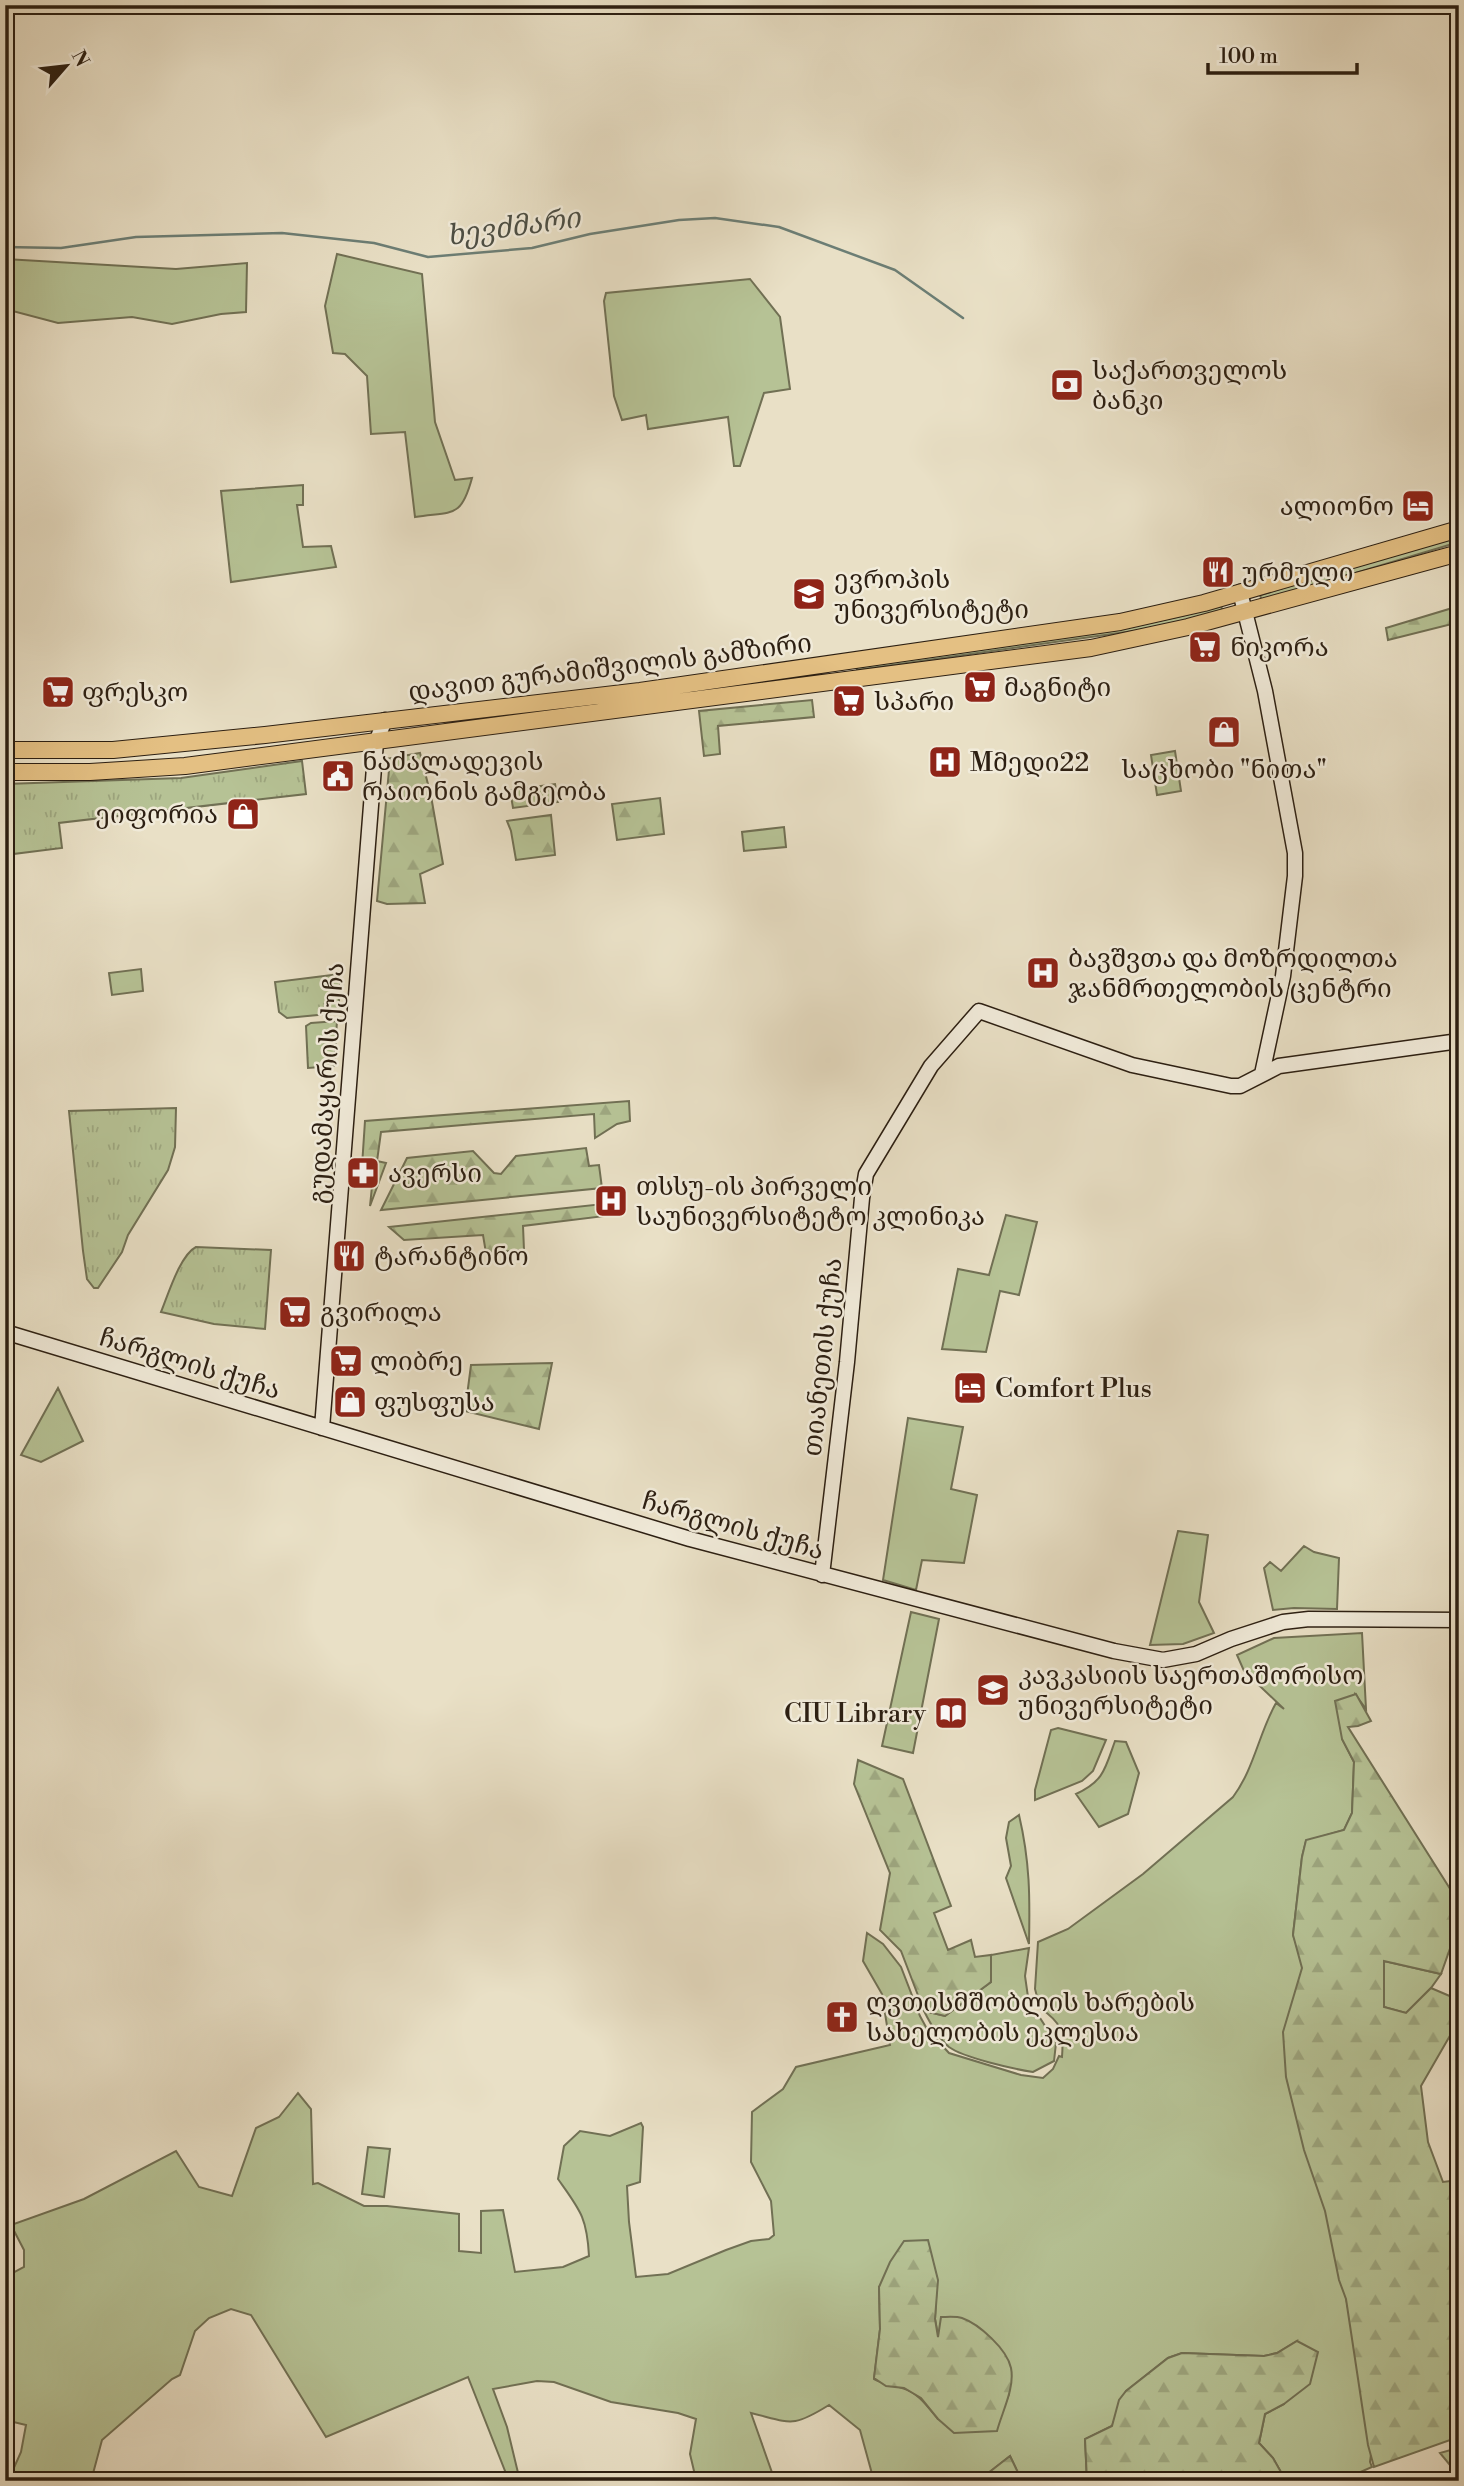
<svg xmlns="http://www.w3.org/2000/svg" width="1464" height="2486" viewBox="0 0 1464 2486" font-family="'Libre Bodoni','Noto Serif Georgian',serif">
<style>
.green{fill:#b6c295;stroke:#717054;stroke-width:2;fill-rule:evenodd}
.forest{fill:url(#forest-firs);stroke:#717054;stroke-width:2}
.park{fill:url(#park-tufts);stroke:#717054;stroke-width:2}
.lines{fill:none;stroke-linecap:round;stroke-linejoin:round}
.stream{stroke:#6c7e75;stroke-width:2.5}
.secondary-casing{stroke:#2c1f12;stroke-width:17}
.primary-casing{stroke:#2c1f12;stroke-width:18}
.secondary{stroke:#f1ebda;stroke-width:14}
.primary{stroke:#e4c083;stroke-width:16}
.labels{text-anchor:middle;stroke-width:5;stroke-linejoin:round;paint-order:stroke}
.poi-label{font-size:26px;fill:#2c1f12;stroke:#f1ebda;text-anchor:start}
.street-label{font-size:26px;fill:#2c1f12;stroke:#f1ebda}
.water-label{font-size:28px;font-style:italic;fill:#4c4e44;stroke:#f1ebda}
</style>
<defs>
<pattern id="forest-firs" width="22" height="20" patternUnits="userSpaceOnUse" patternTransform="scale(1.75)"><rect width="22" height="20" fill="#b6c295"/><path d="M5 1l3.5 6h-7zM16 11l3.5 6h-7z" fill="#9da67f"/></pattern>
<pattern id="park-tufts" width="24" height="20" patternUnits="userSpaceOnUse" patternTransform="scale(1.75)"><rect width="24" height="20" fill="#b6c295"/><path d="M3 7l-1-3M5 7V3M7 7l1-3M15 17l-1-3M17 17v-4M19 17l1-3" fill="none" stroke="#9da67f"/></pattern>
</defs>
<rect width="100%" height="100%" fill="#e9e0c6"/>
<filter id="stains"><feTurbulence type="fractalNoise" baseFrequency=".00286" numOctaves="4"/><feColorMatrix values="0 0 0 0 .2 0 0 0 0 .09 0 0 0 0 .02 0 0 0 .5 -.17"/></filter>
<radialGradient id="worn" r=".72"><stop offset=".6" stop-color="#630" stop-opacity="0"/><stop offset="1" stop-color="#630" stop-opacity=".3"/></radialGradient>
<path class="green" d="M 337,254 L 422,274 L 435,422 L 455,480 L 472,478 C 461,519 453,511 415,517 L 405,432 L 371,434 L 367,376 L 345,354 L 333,353 L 325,306 Z
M 5,259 L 176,269 L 247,263 L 246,312 L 221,314 L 172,324 L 132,317 L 58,323 L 5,309 Z
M 750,279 L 780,317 L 790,389 L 764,393 L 740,466 L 734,466 L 728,417 L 648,429 L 646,415 L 622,420 L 614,396 L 604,301 L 606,293 Z
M 303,485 L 303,505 L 297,505 L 303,547 L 331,546 L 336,567 L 231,582 L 221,491 Z
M 1459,536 L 1459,542 L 1262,601 L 1260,595 Z
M 1221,606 L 1223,612 L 1176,625 L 857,670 L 856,663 C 978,647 1103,638 1221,606 Z
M 1175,751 L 1181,791 L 1157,795 L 1151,755 Z
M 555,784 L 558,802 L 513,808 L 510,790 Z
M 784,827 L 786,847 L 744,851 L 742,832 Z
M 141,969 L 143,991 L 112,995 L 109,973 Z
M 1006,1215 L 1037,1222 L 1019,1295 L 1000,1291 L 986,1352 L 942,1349 L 958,1269 L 989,1275 Z
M 58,1388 L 83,1441 L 41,1462 L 21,1455 Z
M 908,1418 L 963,1427 L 951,1489 L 977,1495 L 964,1563 L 922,1560 L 916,1590 L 883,1580 Z
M 1178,1531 L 1208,1535 L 1199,1602 L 1214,1633 L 1183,1644 L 1150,1645 Z
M 1304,1546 L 1314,1552 L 1339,1558 L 1337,1609 L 1294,1608 L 1273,1610 L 1264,1568 L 1270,1562 L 1281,1571 Z
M 911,1612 L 939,1619 L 913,1753 L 882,1746 Z
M 1362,1633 L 1366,1709 L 1355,1694 L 1342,1739 L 1354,1762 L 1352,1813 L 1344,1830 L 1306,1841 L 1302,1857 L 1293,1935 L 1305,1969 L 1324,2181 L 1373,2441 L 1370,2462 L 1372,2467 L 1340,2481 L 1286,2481 L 1273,2458 L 1259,2443 L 1265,2414 L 1284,2404 L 1297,2341 L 1277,2353 L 1264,2356 L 1182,2353 L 1168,2358 L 1126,2391 L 1112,2426 L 1085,2439 L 1087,2481 L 1022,2481 L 1010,2456 L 978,2481 L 874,2481 L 860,2430 L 829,2405 C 792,2428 792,2423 751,2413 L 775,2481 L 689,2481 L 694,2471 L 690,2454 L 696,2419 L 678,2413 L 611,2402 L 554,2382 L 537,2381 L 493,2389 L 507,2427 L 520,2481 L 509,2481 L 468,2377 L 326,2437 L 251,2315 L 231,2309 L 209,2318 L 195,2331 L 180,2375 L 172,2379 L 102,2440 L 91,2481 L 8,2481 L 21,2452 L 26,2425 L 5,2420 L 5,2277 L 24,2267 L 24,2250 L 11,2225 L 84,2199 L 176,2151 L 199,2187 L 232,2196 L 256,2128 L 279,2117 L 298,2093 L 311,2109 L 313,2184 L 318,2183 L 364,2206 L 387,2206 L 459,2214 L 459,2251 L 481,2253 L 481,2211 L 503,2210 L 515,2272 L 563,2267 L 589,2256 C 587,2217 580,2210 558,2179 L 564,2146 L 580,2131 L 610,2136 L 641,2123 L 643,2127 L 640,2182 L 627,2186 L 629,2222 L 636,2277 L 668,2274 L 726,2250 L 751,2241 L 769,2239 L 774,2235 L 771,2201 L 751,2162 L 752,2112 L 783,2089 L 796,2067 L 890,2045 L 882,1994 L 863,1961 L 867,1933 L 883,1944 L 901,1967 L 920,2016 L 927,2029 L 949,2053 L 1021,2075 L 1043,2078 L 1053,2069 L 1059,2056 L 1062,2057 C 1064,2031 1062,2023 1040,2008 L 1035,1989 L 1038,1942 L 1068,1929 L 1143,1874 L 1233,1797 C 1254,1769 1259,1733 1276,1703 L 1284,1709 L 1244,1671 L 1237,1655 L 1274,1638 ZM 937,2280 L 935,2319 L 939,2341 L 1009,2394 L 1002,2412 L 938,2419 C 928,2407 918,2392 902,2388 C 891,2384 885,2385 874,2379 L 880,2329 L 879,2287 Z
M 1058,1728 L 1106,1740 L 1093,1771 L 1082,1781 L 1035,1800 L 1035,1790 L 1051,1730 Z
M 1115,1741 L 1126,1742 L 1139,1773 L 1128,1814 L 1099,1827 L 1076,1794 C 1104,1781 1105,1769 1115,1741 Z
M 1019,1815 C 1030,1862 1030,1897 1029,1944 L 1006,1878 L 1011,1866 L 1006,1838 L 1009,1822 Z
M 1029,1948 L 1025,1976 L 1030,2011 L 1040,2018 L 1056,2043 L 1054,2061 L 1033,2072 C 1014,2069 964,2058 949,2047 C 938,2038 930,2023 924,2011 L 945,2016 L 991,1982 L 991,1955 Z
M 1384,1961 L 1441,1974 L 1431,1988 L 1406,2013 L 1384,2007 Z
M 368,2147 L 390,2149 L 384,2197 L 362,2194 Z"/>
<path class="forest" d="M 1459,606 L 1456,623 L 1388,640 L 1386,628 Z
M 812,700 L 814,717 L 718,726 L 720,754 L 704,756 L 699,711 Z
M 420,753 L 431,796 L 443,864 L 420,874 L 425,903 L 387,904 L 377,901 L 389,770 L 386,759 Z
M 660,798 L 664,834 L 617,840 L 612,804 Z
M 551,815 L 555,855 L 516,860 L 511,831 L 507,821 Z
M 629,1101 L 630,1121 L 617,1124 L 595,1138 L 594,1114 L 381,1132 L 377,1161 L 386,1163 L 370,1206 L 374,1167 L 362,1166 L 365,1121 Z
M 586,1148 L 589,1166 L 599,1165 L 602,1188 L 381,1210 L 407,1158 L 473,1151 L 494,1173 L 501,1174 L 516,1156 Z
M 603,1204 L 605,1216 L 523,1226 L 524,1250 L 486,1253 L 483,1235 L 404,1240 L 389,1227 Z
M 552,1363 L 539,1429 L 465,1411 L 471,1365 Z
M 1356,1694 L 1371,1721 L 1358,1726 L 1348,1727 L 1459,1903 L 1459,1923 L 1441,1974 L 1384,1961 L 1384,2007 L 1406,2013 L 1431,1988 L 1459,2000 L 1459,2020 L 1421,2086 L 1428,2142 L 1443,2182 L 1459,2180 L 1459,2441 L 1450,2440 L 1374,2467 L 1368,2445 L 1346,2299 L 1339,2280 L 1325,2211 L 1304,2150 L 1286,2077 L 1283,2032 L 1302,1968 L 1293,1935 L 1302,1857 L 1306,1840 L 1344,1830 L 1352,1813 L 1354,1762 L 1342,1739 L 1335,1701 Z
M 858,1760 L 903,1779 L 951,1906 L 934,1913 L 948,1950 L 971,1940 L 975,1957 L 991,1955 L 991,1982 L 945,2016 L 924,2011 L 901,1951 L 880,1930 L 890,1873 L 854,1784 Z
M 928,2240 L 938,2280 L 935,2319 L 938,2337 L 941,2317 C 947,2317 956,2316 962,2318 C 979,2324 1007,2349 1011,2368 C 1015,2388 1002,2412 997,2431 L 954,2433 L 938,2419 L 921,2398 L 904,2388 L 886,2386 L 874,2378 L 880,2329 L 879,2287 L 890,2262 L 904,2241 Z
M 1297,2341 L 1318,2352 L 1310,2384 L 1284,2404 L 1265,2414 L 1259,2443 L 1273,2458 L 1286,2481 L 1087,2481 L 1085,2439 L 1112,2426 L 1119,2400 L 1126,2391 L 1168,2358 L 1182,2353 L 1264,2356 L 1277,2353 Z
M 1454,2449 L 1459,2452 L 1459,2476 L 1440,2453 Z
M 1010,2456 L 1022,2481 L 978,2481 Z"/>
<path class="park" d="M 302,761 L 306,794 L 59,823 L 62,848 L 5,855 L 5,784 L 181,778 Z
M 341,974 L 338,1013 L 287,1018 L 279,1012 L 275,982 Z
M 337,1021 L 334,1066 L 308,1068 L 306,1026 L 311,1023 Z
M 176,1108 L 175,1147 L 168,1170 L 128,1235 L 122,1252 L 98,1288 L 94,1288 L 87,1279 L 83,1251 L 69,1111 Z
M 196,1247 L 271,1250 L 265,1329 L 214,1324 L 161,1312 C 168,1295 180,1255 196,1247 Z"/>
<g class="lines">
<path class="stream" d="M 5,247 L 61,248 L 136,237 L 282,233 L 374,243 L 428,257 L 532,248 L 590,234 L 679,220 L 715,218 L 779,227 L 895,270 L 963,318"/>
<defs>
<path id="secondary" d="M 1240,592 L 1265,691 L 1295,853 L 1295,876 L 1283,976 L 1262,1074
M 5,1332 L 690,1539 L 1114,1651 L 1163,1660 L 1196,1654 L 1231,1639 L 1283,1622 L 1309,1619 L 1459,1620
M 322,1428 L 376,742 L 385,720
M 822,1575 L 847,1362 L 862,1198 L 866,1174 L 931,1066 L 979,1011 L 1132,1065 L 1231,1086 L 1240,1086 L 1279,1066 L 1459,1041"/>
<path id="primary" d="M 5,750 L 113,750 L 265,735 L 640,691 L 1120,622 L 1204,603 L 1459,529
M 5,772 L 90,772 L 185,766 L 1091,648 L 1188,627 L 1459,553"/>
</defs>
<use href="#secondary" class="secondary-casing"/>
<use href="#primary" class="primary-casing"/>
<use href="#secondary" class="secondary"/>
<use href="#primary" class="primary"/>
</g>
<defs>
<symbol id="bank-square" viewBox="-11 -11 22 22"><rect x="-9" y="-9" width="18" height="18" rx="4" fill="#8f2418" stroke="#f1ebda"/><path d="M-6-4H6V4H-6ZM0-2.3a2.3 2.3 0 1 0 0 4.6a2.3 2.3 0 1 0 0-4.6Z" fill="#fff"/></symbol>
<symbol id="hotel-square" viewBox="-11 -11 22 22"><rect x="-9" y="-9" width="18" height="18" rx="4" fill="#8f2418" stroke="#f1ebda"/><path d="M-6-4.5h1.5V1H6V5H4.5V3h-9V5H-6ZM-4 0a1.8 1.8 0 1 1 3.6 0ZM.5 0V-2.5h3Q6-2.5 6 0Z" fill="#fff"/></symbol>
<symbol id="restaurant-square" viewBox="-11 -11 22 22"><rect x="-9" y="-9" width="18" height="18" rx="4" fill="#8f2418" stroke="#f1ebda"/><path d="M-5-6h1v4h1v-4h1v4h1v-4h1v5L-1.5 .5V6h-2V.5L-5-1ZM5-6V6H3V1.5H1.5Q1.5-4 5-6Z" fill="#fff"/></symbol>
<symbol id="university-square" viewBox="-11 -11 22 22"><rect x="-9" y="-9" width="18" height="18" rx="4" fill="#8f2418" stroke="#f1ebda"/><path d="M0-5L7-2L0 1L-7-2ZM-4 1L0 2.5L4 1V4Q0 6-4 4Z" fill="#fff"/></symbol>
<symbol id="supermarket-square" viewBox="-11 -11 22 22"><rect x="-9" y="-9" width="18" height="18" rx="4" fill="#8f2418" stroke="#f1ebda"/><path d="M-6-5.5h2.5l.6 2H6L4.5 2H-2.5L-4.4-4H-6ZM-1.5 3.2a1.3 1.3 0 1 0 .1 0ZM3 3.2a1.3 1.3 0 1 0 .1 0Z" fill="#fff"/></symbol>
<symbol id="shop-square" viewBox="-11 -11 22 22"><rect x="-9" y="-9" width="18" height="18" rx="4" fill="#8f2418" stroke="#f1ebda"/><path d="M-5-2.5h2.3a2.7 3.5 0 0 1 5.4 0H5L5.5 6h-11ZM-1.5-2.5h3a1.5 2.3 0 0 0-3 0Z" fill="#fff"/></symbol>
<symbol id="hospital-square" viewBox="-11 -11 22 22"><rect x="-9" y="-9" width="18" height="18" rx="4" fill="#8f2418" stroke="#f1ebda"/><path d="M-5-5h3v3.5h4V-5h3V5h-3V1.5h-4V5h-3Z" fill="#fff"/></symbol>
<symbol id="civic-square" viewBox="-11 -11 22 22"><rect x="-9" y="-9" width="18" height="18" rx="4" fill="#8f2418" stroke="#f1ebda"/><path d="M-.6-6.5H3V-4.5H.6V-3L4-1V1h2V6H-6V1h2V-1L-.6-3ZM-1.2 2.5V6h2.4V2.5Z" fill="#fff"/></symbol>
<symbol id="pharmacy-square" viewBox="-11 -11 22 22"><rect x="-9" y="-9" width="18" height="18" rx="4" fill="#8f2418" stroke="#f1ebda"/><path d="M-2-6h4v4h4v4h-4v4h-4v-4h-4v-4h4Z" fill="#fff"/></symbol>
<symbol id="library-square" viewBox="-11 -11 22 22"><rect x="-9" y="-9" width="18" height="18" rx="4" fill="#8f2418" stroke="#f1ebda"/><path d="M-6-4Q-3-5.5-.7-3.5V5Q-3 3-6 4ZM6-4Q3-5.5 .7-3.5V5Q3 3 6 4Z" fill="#fff"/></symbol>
<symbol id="church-square" viewBox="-11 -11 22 22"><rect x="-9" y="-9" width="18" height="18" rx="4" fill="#8f2418" stroke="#f1ebda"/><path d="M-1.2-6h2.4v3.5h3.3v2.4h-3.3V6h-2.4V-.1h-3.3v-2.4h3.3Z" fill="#fff"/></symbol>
</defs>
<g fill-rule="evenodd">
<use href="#bank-square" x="1048" y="366" width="38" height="38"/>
<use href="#hotel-square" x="1399" y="487" width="38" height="38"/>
<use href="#restaurant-square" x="1199" y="553" width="38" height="38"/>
<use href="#university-square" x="790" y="575" width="38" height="38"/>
<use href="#supermarket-square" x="1186" y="628" width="38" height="38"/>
<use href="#supermarket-square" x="961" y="668" width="38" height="38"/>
<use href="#supermarket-square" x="39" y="673" width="38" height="38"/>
<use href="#supermarket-square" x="830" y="682" width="38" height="38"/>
<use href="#shop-square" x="1205" y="713" width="38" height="38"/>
<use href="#hospital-square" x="926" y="743" width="38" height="38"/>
<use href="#civic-square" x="319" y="757" width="38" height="38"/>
<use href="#shop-square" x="224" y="795" width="38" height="38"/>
<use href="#hospital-square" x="1024" y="954" width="38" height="38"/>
<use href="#pharmacy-square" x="344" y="1154" width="38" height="38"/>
<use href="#hospital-square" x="592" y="1182" width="38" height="38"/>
<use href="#restaurant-square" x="330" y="1237" width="38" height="38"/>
<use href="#supermarket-square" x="276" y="1293" width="38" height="38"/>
<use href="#supermarket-square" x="327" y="1342" width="38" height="38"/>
<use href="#hotel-square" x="951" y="1369" width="38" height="38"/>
<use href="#shop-square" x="331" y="1383" width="38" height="38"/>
<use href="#university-square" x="974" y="1671" width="38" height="38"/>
<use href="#library-square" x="932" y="1694" width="38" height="38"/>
<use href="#church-square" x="823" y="1998" width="38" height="38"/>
</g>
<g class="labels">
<g class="poi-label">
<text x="1092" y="379">საქართველოს<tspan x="1092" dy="30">ბანკი</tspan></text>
<text x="1394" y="515" text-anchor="end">ალიონო</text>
<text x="1242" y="581">ურმული</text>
<text x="834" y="588">ევროპის<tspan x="834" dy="30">უნივერსიტეტი</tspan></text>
<text x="1230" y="656">ნიკორა</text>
<text x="1004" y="696">მაგნიტი</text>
<text x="82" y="701">ფრესკო</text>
<text x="874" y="710">სპარი</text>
<text x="362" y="770">ნაძალადევის<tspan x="362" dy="30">რაიონის გამგეობა</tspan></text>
<text x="970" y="771">Mმედი22</text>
<text x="1224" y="778" text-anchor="middle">საცხობი "ნითა"</text>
<text x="218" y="823" text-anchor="end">ეიფორია</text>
<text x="1068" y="967">ბავშვთა და მოზრდილთა<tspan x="1068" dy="30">ჯანმრთელობის ცენტრი</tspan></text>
<text x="388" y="1182">ავერსი</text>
<text x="636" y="1195">თსსუ-ის პირველი<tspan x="636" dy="30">საუნივერსიტეტო კლინიკა</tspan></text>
<text x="374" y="1265">ტარანტინო</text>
<text x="320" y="1321">გვირილა</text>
<text x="370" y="1370">ლიბრე</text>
<text x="995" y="1397">Comfort Plus</text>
<text x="374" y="1411">ფუსფუსა</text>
<text x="1018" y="1684">კავკასიის საერთაშორისო<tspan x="1018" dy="30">უნივერსიტეტი</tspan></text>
<text x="926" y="1722" text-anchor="end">CIU Library</text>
<text x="866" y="2011">ღვთისმშობლის ხარების<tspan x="866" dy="30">სახელობის ეკლესია</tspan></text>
</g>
<g class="street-label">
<text transform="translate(610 667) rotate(-7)" y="9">დავით გურამიშვილის გამზირი</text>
<text transform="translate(326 1083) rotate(-86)" y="9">გუდამაყარის ქუჩა</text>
<text transform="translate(822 1357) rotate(-84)" y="9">თიანეთის ქუჩა</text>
<text transform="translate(190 1363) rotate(17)" y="9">ჩარგლის ქუჩა</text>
<text transform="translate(733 1525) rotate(16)" y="9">ჩარგლის ქუჩა</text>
</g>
<g class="water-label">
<text transform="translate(513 226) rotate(-8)" y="10">ხევძმარი</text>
</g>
</g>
<rect width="1464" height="2486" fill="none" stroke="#e9e0c6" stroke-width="28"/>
<rect x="7" y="7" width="1450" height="2472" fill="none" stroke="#2c1f12" stroke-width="3.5"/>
<rect x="14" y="14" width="1436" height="2458" fill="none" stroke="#2c1f12" stroke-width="2"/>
<g transform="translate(66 66) rotate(62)" stroke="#f1ebda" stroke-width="5" paint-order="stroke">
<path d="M0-5L12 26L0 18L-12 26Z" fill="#2c1f12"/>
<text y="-10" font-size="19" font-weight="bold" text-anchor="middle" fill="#2c1f12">N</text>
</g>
<path d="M1208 63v10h149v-10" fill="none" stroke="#2c1f12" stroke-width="3.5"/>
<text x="1219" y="63" font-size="21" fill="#2c1f12" stroke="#f1ebda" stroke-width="5" paint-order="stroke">100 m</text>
<rect width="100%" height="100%" filter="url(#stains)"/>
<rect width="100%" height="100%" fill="url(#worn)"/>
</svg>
